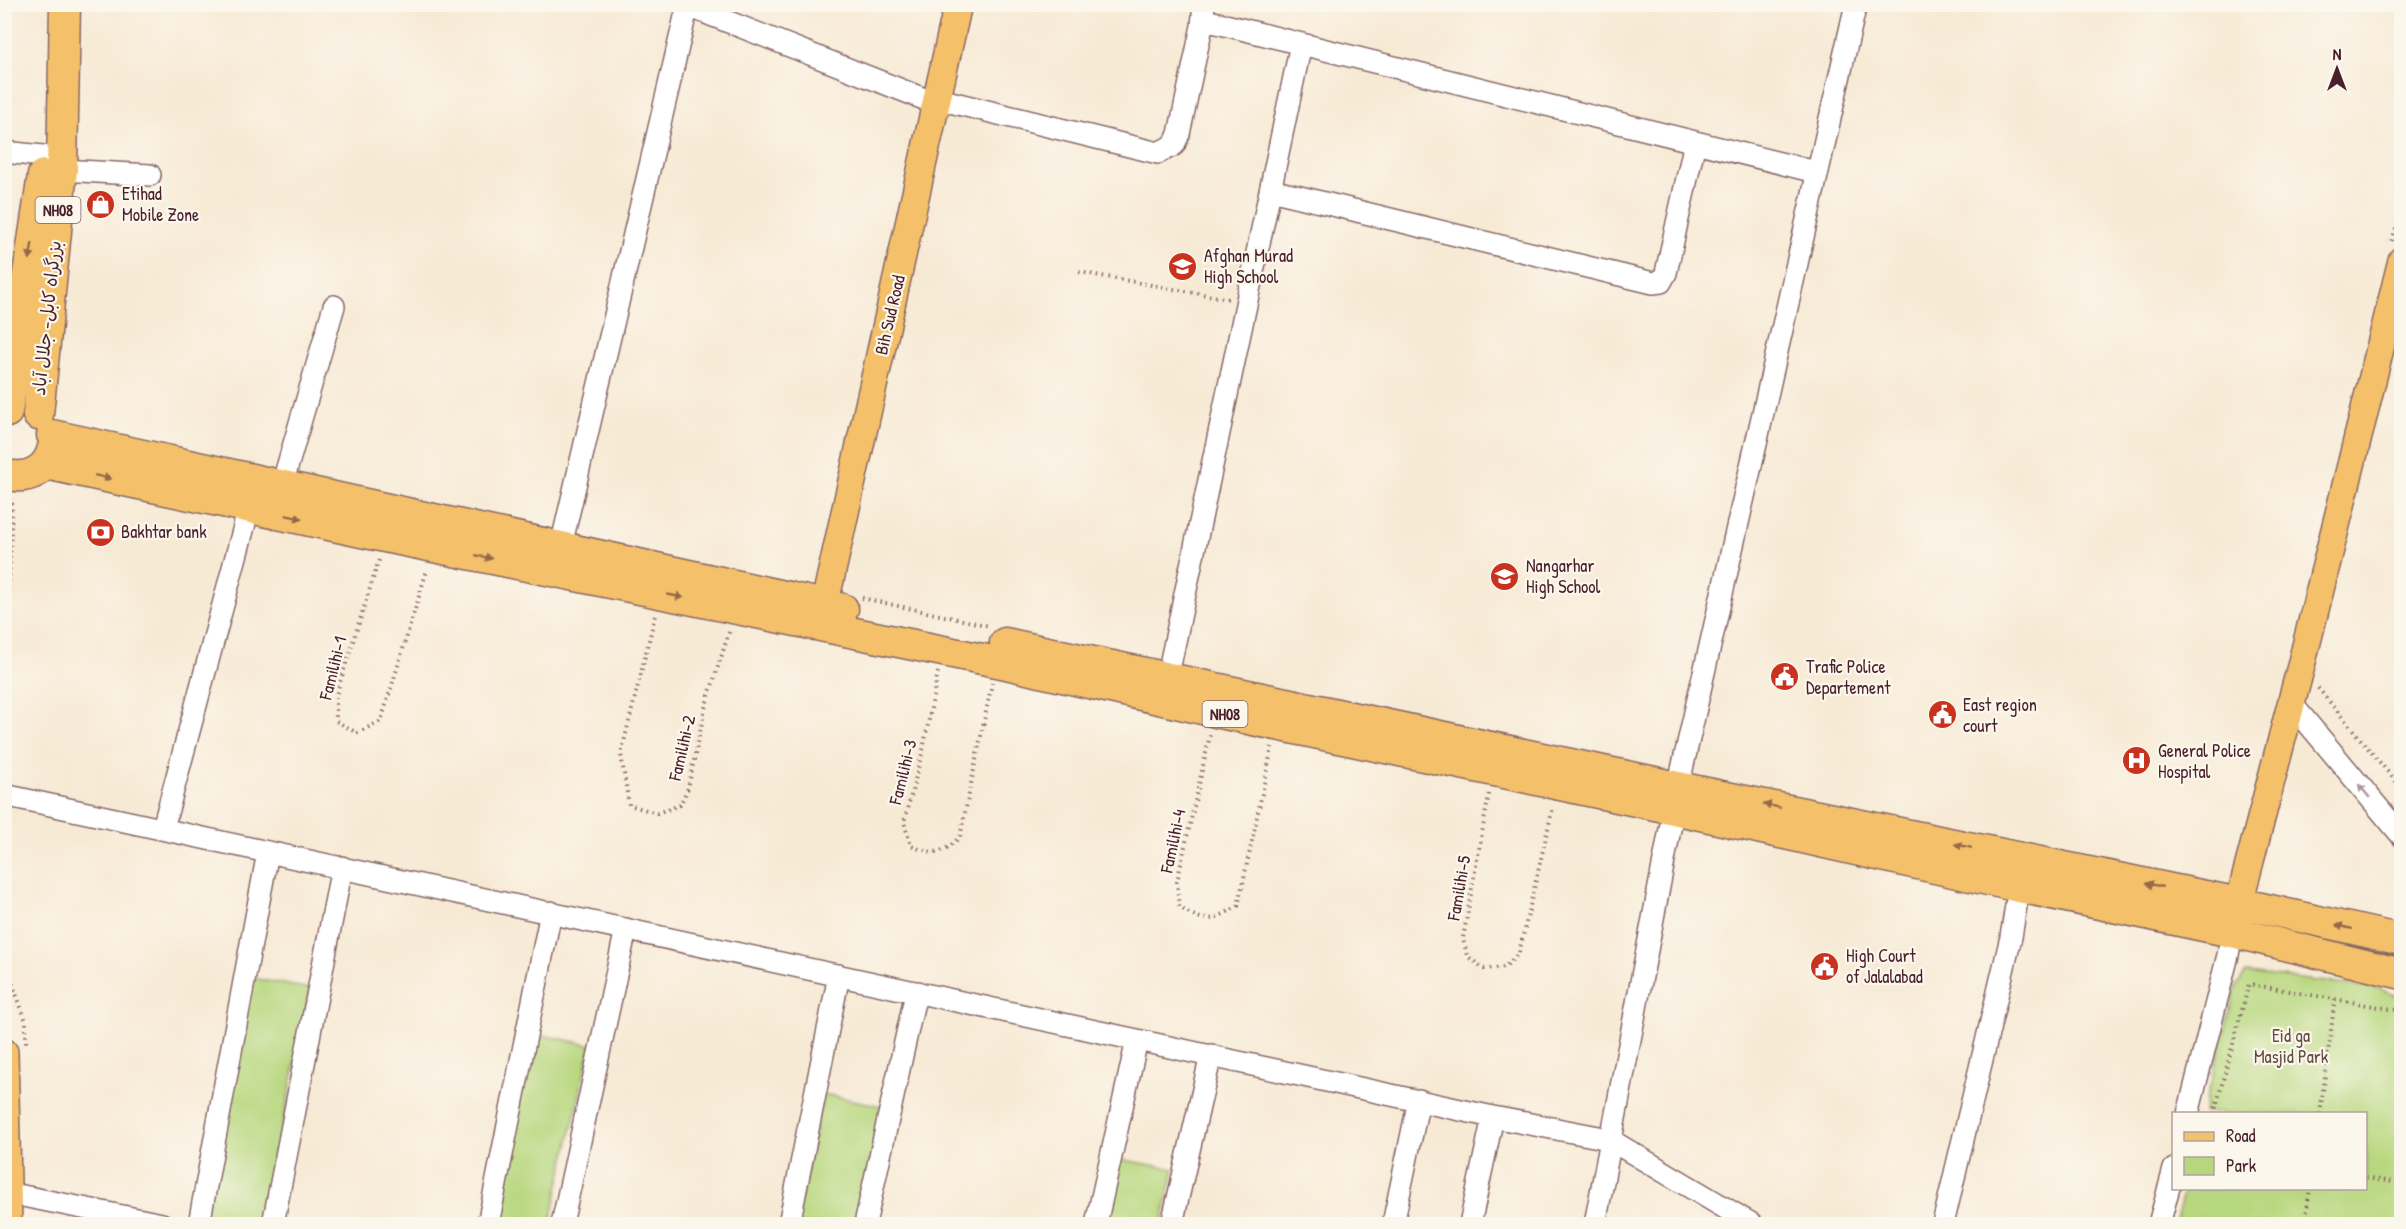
<svg xmlns="http://www.w3.org/2000/svg" width="2406" height="1229" viewBox="0 0 2406 1229" font-family="'Patrick Hand','Playpen Sans Arabic',sans-serif">
<style>
.green{fill:#b7d77e;stroke:#807b54;stroke-width:1.5}
.lines{fill:none;stroke-linecap:round;stroke-linejoin:round}
.minor-casing{stroke:#876666;stroke-width:24}
.major-casing{stroke:#876666;stroke-width:30}
.highway-casing{stroke:#876666;stroke-width:33}
.path{stroke:#876666;stroke-width:4;stroke-dasharray:1.5 4.5;stroke-linecap:butt}
.minor{stroke:#fff;stroke-width:21}
.major{stroke:#f4c16b;stroke-width:27}
.highway{stroke:#f4c16b;stroke-width:30}
.oneway{fill:#966848}
.oneway2{fill:#ae9aa0}
.labels{text-anchor:middle;stroke-width:4.5;stroke-linejoin:round;paint-order:stroke}
.shield{fill:#fbf7ec;stroke:#7f6065;stroke-width:1.5}
.shield-label{font-size:16px;font-weight:bold;fill:#4a1f2b}
.poi-label{font-size:18px;fill:#4a1f2b;stroke:#fbf7ec;text-anchor:start}
.street-label{font-size:18px;fill:#4a1f2b;stroke:#fbf7ec}
.park-label{font-size:18px;fill:#654d40;stroke:#fbf7ec}
</style>
<rect width="100%" height="100%" fill="#fbf7ec"/>
<filter id="ink" filterUnits="userSpaceOnUse"><feTurbulence type="fractalNoise" baseFrequency=".0167" numOctaves="2"/><feDisplacementMap in="SourceGraphic" scale="12" xChannelSelector="R" yChannelSelector="G"/><feConvolveMatrix kernelMatrix="1 2 1 2 8 2 1 2 1" color-interpolation-filters="sRGB"/></filter>
<filter id="wash" filterUnits="userSpaceOnUse"><feTurbulence type="fractalNoise" baseFrequency=".008" numOctaves="4" result="noise"/><feDisplacementMap in="SourceGraphic" scale="24" xChannelSelector="R" yChannelSelector="G"/><feGaussianBlur stdDeviation="1.35" result="paint"/><feColorMatrix in="noise" values="0 0 0 0 0 0 0 0 0 0 0 0 0 0 0 0 0 1.4 0 .05"/><feComposite in="paint" operator="in"/></filter>
<g filter="url(#wash)">
<rect width="100%" height="100%" fill="#f7ead5"/>
<path class="green" d="M 2246,973 L 2378,988 L 2401,998 L 2401,1224 L 2175,1224 L 2184,1189 L 2366,1188 L 2366,1114 L 2203,1113 L 2236,987 Z
M 247,977 L 310,989 L 263,1224 L 221,1224 L 201,1220 Z
M 532,1033 L 591,1045 L 550,1224 L 492,1224 Z
M 823,1094 L 882,1106 L 857,1224 L 795,1224 Z
M 1113,1158 L 1174,1169 L 1162,1224 L 1099,1224 Z"/>
</g>
<g filter="url(#ink)">
<g class="lines">
<defs>
<path id="minor" d="M 683,4 L 937,104 L 938,99 L 1158,153 L 1174,145 L 1179,134 L 1202,26 L 1204,4
M 1202,26 L 1205,20 L 1816,172
M 4,152 L 62,158
M 62,170 L 150,175
M 1271,190 L 1653,283 L 1661,282 L 1666,273 L 1695,142
M 282,485 L 334,306
M 561,546 L 688,4
M 1165,689 L 1301,44
M 2291,703 L 2402,836
M 4,795 L 1493,1117 L 1604,1138 L 1612,1141 L 1752,1224
M 163,828 L 249,508
M 2188,1114 L 2228,955 L 2232,932
M 8,1193 L 162,1224
M 199,1224 L 268,852
M 273,1224 L 342,867
M 488,1224 L 551,912
M 562,1224 L 626,929
M 789,1224 L 839,975
M 865,1224 L 913,1006 L 918,992
M 1096,1224 L 1137,1040
M 1172,1224 L 1211,1055
M 1393,1224 L 1419,1100
M 1470,1224 L 1493,1117
M 1595,1224 L 1678,787 L 1856,4
M 1943,1224 L 2011,937 L 2019,887
M 2159,1224 L 2174,1169"/>
<path id="major" d="M 820,625 L 958,4
M 2234,922 L 2301,666 L 2402,260
M 4,1052 L 8,1224"/>
<path id="highway" d="M 7,412 L 43,175
M 38,415 L 62,170 L 65,4
M 52,435 L 843,609
M 46,464 L 385,537 L 997,662 L 1215,712 L 1674,809 L 2019,887 L 2232,932 L 2402,974
M 4,474 C 27,481 48,471 53,447
M 1005,643 L 1678,787 L 2239,903 L 2402,940"/>
</defs>
<use href="#minor" class="minor-casing"/>
<use href="#major" class="major-casing"/>
<use href="#highway" class="highway-casing"/>
<path class="path" d="M 2392,241 L 2402,207
M 1079,272 L 1229,299
M 379,560 L 336,695 L 336,721 L 357,733 L 381,721 L 427,570
M 862,598 L 990,626
M 655,616 L 621,754 L 629,805 L 657,813 L 680,805 L 688,788 L 705,708 L 730,629
M 938,672 L 923,750 L 904,822 L 911,846 C 935,855 941,855 960,837 L 992,683
M 2318,688 L 2402,789
M 4,732 L 12,498
M 1210,735 L 1177,882 L 1179,907 C 1206,924 1211,922 1238,906 L 1272,747
M 1489,794 L 1463,938 L 1467,956 L 1484,969 L 1505,967 L 1519,953 L 1553,807
M 4,961 L 26,1021 L 26,1044
M 2214,1114 L 2249,984 L 2402,1011
M 2320,1114 L 2335,999
M 2366,1178 L 2402,1183
M 2305,1224 L 2310,1188"/>
<use href="#minor" class="minor"/>
<use href="#major" class="major"/>
<use href="#highway" class="highway"/>
</g>
<defs><path id="oneway-solid" d="M-6-.8H1V-3.2L6.5 0L1 3.2V.8H-6Z" transform="scale(1.5)"/></defs>
<g class="oneway">
<use href="#oneway-solid" transform="translate(31 251) rotate(99)"/>
<use href="#oneway-solid" transform="translate(103 477) rotate(12)"/>
<use href="#oneway-solid" transform="translate(294 517) rotate(12)"/>
<use href="#oneway-solid" transform="translate(484 557) rotate(12)"/>
<use href="#oneway-solid" transform="translate(675 596) rotate(11)"/>
<use href="#oneway-solid" transform="translate(1772 806) rotate(-168)"/>
<use href="#oneway-solid" transform="translate(1963 846) rotate(-168)"/>
<use href="#oneway-solid" transform="translate(2154 885) rotate(-168)"/>
<use href="#oneway-solid" transform="translate(2344 927) rotate(-167)"/>
</g>
<use class="oneway2" href="#oneway-solid" transform="translate(2364 791) rotate(-130)"/>
</g>
<defs>
<symbol id="shop-disc" viewBox="-11 -11 22 22"><circle r="9.5" fill="#c8321e" stroke="#fbf7ec"/><path d="M-5-2.5h2.3a2.7 3.5 0 0 1 5.4 0H5L5.5 6h-11ZM-1.5-2.5h3a1.5 2.3 0 0 0-3 0Z" fill="#fff"/></symbol>
<symbol id="school-disc" viewBox="-11 -11 22 22"><circle r="9.5" fill="#c8321e" stroke="#fbf7ec"/><path d="M0-5L7-2L0 1L-7-2ZM-4 1L0 2.5L4 1V4Q0 6-4 4Z" fill="#fff"/></symbol>
<symbol id="bank-disc" viewBox="-11 -11 22 22"><circle r="9.5" fill="#c8321e" stroke="#fbf7ec"/><path d="M-6-4H6V4H-6ZM0-2.3a2.3 2.3 0 1 0 0 4.6a2.3 2.3 0 1 0 0-4.6Z" fill="#fff"/></symbol>
<symbol id="civic-disc" viewBox="-11 -11 22 22"><circle r="9.5" fill="#c8321e" stroke="#fbf7ec"/><path d="M-.6-6.5H3V-4.5H.6V-3L4-1V1h2V6H-6V1h2V-1L-.6-3ZM-1.2 2.5V6h2.4V2.5Z" fill="#fff"/></symbol>
<symbol id="hospital-disc" viewBox="-11 -11 22 22"><circle r="9.5" fill="#c8321e" stroke="#fbf7ec"/><path d="M-5-5h3v3.5h4V-5h3V5h-3V1.5h-4V5h-3Z" fill="#fff"/></symbol>
</defs>
<g fill-rule="evenodd">
<use href="#shop-disc" x="84" y="188" width="33" height="33"/>
<use href="#school-disc" x="1166" y="250" width="33" height="33"/>
<use href="#bank-disc" x="84" y="516" width="33" height="33"/>
<use href="#school-disc" x="1488" y="560" width="33" height="33"/>
<use href="#civic-disc" x="1768" y="660" width="33" height="33"/>
<use href="#civic-disc" x="1926" y="698" width="33" height="33"/>
<use href="#hospital-disc" x="2120" y="744" width="33" height="33"/>
<use href="#civic-disc" x="1808" y="950" width="33" height="33"/>
</g>
<g class="labels">
<g class="shield">
<rect x="35.5" y="197" width="45" height="26" rx="4.5"/>
<rect x="1202.5" y="701" width="45" height="26" rx="4.5"/>
</g>
<g class="shield-label">
<text x="58" y="216">NH08</text>
<text x="1225" y="720">NH08</text>
</g>
<g class="poi-label">
<text x="122" y="200">Etihad<tspan x="122" dy="21">Mobile Zone</tspan></text>
<text x="1204" y="262">Afghan Murad<tspan x="1204" dy="21">High School</tspan></text>
<text x="121" y="538">Bakhtar bank</text>
<text x="1526" y="572">Nangarhar<tspan x="1526" dy="21">High School</tspan></text>
<text x="1806" y="673">Trafic Police<tspan x="1806" dy="21">Departement</tspan></text>
<text x="1963" y="711">East region<tspan x="1963" dy="21">court</tspan></text>
<text x="2158" y="757">General Police<tspan x="2158" dy="21">Hospital</tspan></text>
<text x="1846" y="962">High Court<tspan x="1846" dy="21">of Jalalabad</tspan></text>
</g>
<g class="street-label">
<text transform="translate(890 315) rotate(-77)" y="6">Bih Sud Road</text>
<text transform="translate(47 318) rotate(-84)" y="6">بزرگراه کابل- جلال آباد</text>
<text transform="translate(333 668) rotate(-76)" y="6">Familihi-1</text>
<text transform="translate(682 748) rotate(-77)" y="6">Familihi-2</text>
<text transform="translate(903 772) rotate(-76)" y="6">Familihi-3</text>
<text transform="translate(1173 841) rotate(-78)" y="6">Familihi-4</text>
<text transform="translate(1459 888) rotate(-80)" y="6">Familihi-5</text>
</g>
<g class="park-label">
<text x="2291" y="1042">Eid ga<tspan x="2291" dy="21">Masjid Park</tspan></text>
</g>
</g>
<rect width="2406" height="1229" fill="none" stroke="#fbf7ec" stroke-width="24"/>
<rect x="2172" y="1112" width="195" height="78" fill="#fbf7ec" stroke="#b4a19f" stroke-width="1.5"/>
<rect x="2184" y="1132" width="30" height="9" fill="#f4c16b" stroke="#b4a19f" stroke-width="1.5"/>
<text x="2226" y="1142" font-size="18" fill="#4a1f2b">Road</text>
<rect x="2184" y="1157" width="30" height="18" fill="#b7d77e" stroke="#b4a19f" stroke-width="1.5"/>
<text x="2226" y="1172" font-size="18" fill="#4a1f2b">Park</text>
<g transform="translate(2337 69)" stroke="#fbf7ec" stroke-width="4.5" paint-order="stroke">
<path d="M0-4.5L10 22L0 15L-10 22Z" fill="#4a1f2b"/>
<text y="-9" font-size="16" font-weight="bold" text-anchor="middle" fill="#4a1f2b">N</text>
</g>
</svg>
